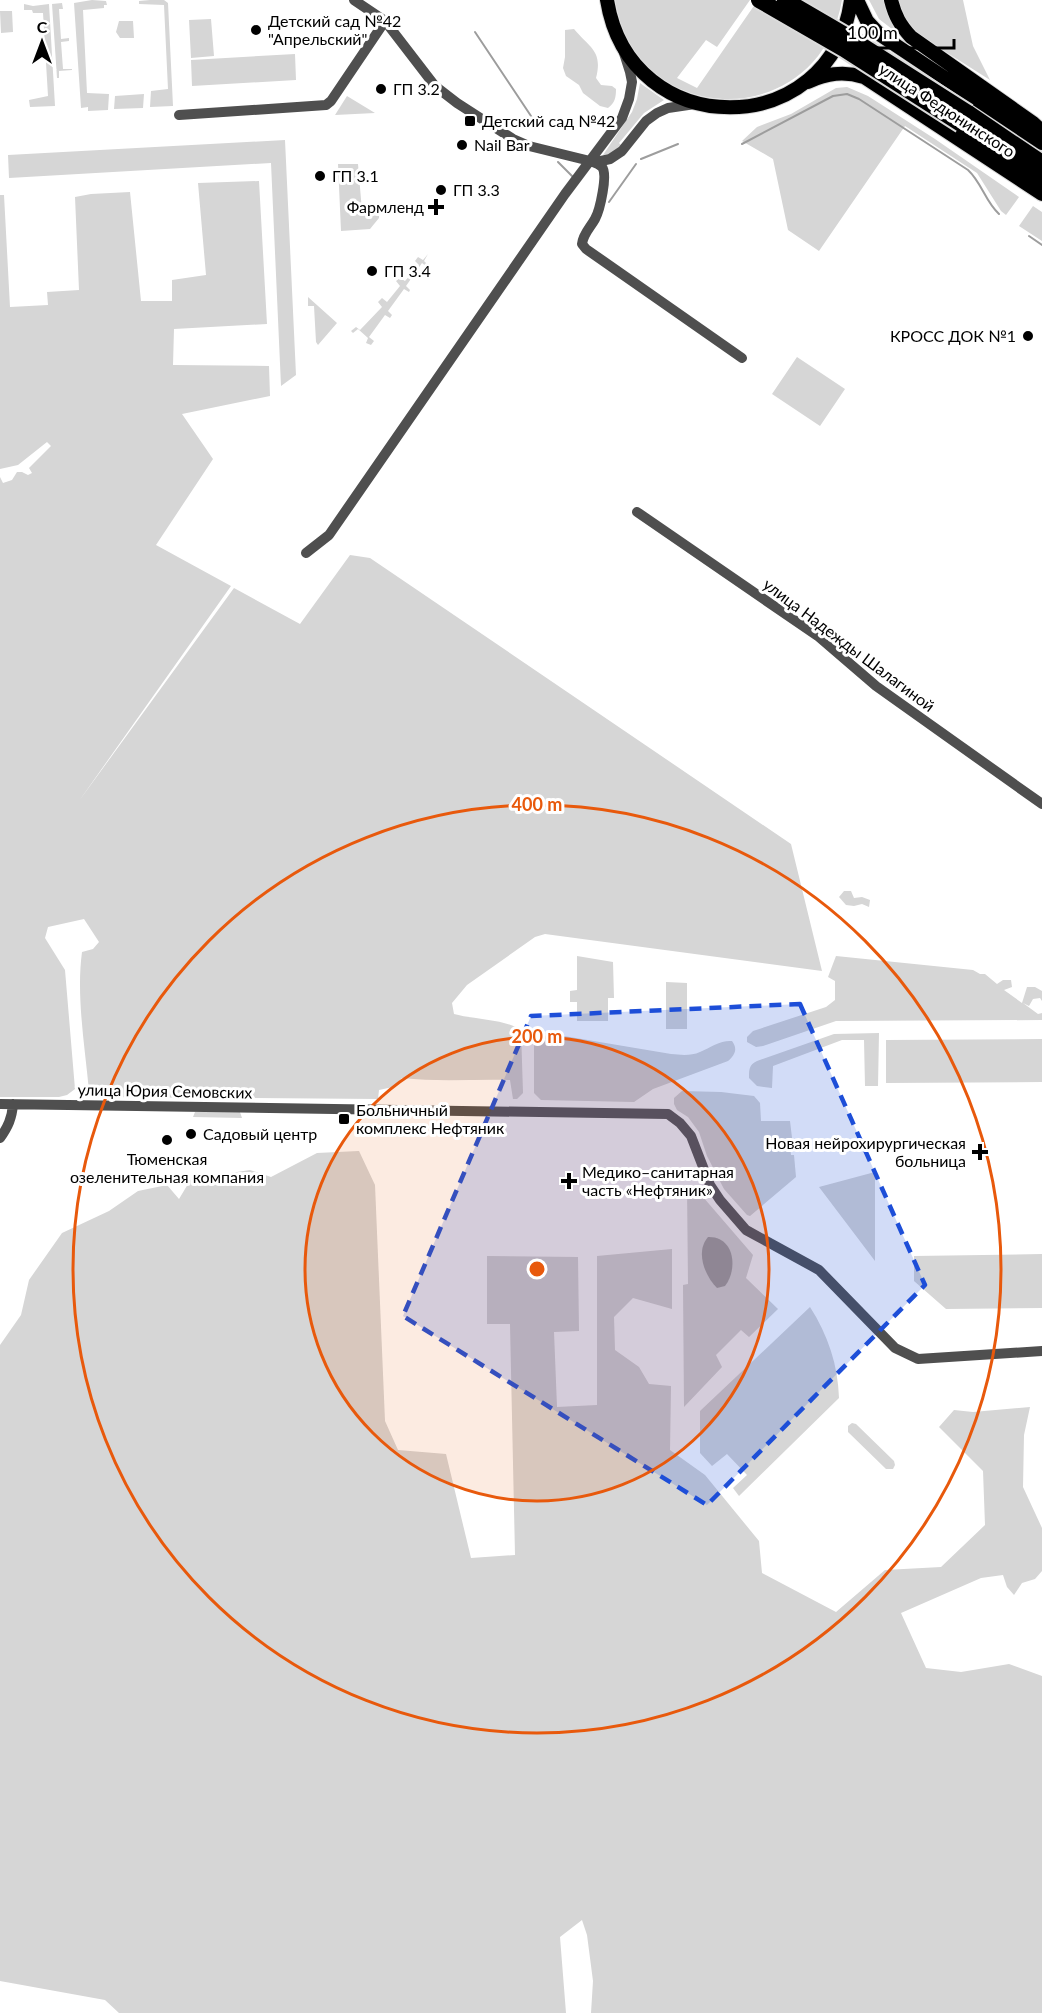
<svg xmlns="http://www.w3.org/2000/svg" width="1042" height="2013" viewBox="0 0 1042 2013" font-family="Lato,sans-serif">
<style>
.green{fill:#d6d6d6}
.water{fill:#9d9d9d}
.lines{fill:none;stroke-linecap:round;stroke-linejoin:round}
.stream{stroke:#9d9d9d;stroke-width:2}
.major-casing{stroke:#dbdbdb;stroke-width:16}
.highway-casing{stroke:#dbdbdb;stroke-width:20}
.minor{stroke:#4f4f4f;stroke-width:10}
.major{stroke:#000;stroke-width:14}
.highway{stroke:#000;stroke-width:16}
.highway-bridge-casing{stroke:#dbdbdb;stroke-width:20;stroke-linecap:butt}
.highway-bridge{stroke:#000;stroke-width:16}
.marked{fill:#1d4ed8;fill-opacity:0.2;stroke:#1d4ed8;stroke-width:4.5;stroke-dasharray:12 8;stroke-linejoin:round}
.ring{fill:none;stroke:#e8590c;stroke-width:3}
.poi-dot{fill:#000;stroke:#fff;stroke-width:2}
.labels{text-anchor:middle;stroke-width:6;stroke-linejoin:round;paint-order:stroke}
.poi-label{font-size:16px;fill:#000;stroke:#fff;text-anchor:start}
.street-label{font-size:16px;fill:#000;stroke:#fff}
.centre{fill:#e8590c;stroke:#fff;stroke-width:3}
.ring-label{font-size:18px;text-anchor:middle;font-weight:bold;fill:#e8590c;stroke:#fff;stroke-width:6;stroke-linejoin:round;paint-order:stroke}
</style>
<rect width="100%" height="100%" fill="#fff"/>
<path class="green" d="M 92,0 L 106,1 L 107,5 L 104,5 L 104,8 L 83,10 L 87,93 L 109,94 L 108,110 L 88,111 L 88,107 L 81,108 L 74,3 Z
M 150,0 L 164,0 L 168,3 L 173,106 L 150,107 L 151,91 L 168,89 L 164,5 L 139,4 L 139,1 Z
M 615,0 L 750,0 L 717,47 L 706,40 L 677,78 L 697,88 L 758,0 L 842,0 C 819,133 635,131 615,0 Z
M 869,0 L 886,0 L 901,36 L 879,19 Z
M 898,0 L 963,0 L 973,46 L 990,80 L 919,35 L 907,22 Z
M 62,3 L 63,9 L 59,9 L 61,39 L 69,38 L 69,41 L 61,42 L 63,69 L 72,69 L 72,70 L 59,71 L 59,78 L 57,78 L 52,4 Z
M 24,4 L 33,6 L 49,4 L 55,106 L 30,107 L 29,100 L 48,96 L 43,13 L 33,13 L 32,10 L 24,10 Z
M 0,11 L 12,11 L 13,32 L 1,33 Z
M 211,19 L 214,56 L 191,58 L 189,20 Z
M 119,21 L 133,21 L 134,38 L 120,38 L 116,32 Z
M 574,29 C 590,48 603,51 596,78 L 601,85 L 612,86 L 616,89 C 616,97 615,103 608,108 L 600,106 L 583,93 L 579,85 L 566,76 L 563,68 L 565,57 L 565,30 Z
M 295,54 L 296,80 L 192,86 L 191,60 Z
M 640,83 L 664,100 L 644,113 L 619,143 L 622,146 L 610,154 L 603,155 L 632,112 L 637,99 Z
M 847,87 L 868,96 L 935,139 L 1019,197 L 1006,215 L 1001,211 L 977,173 L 905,126 L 819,251 L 788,230 L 773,159 L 742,141 L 757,127 L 791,114 L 836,88 Z
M 144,94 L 143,108 L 114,109 L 115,96 Z
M 347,96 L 375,113 L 335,115 Z
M 285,140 L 296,375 L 281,386 L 271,163 L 9,178 L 8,155 Z
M 338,164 L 358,164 L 362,211 L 379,211 L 379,218 L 370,229 L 341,231 Z
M 259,181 L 267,324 L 174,329 L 173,365 L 269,366 L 270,396 L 182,414 L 213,459 L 156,545 L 231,586 L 79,801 L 234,588 L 300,624 L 350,555 L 370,558 L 791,844 L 822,971 L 545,934 L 535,937 L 467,985 L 452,1003 L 454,1014 C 471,1019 512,1020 521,1031 L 523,1093 L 517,1099 L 513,1099 L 510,1080 C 474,1079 438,1082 402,1078 L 393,1087 L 379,1090 L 378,1099 L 97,1097 L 89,1091 C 85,1047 76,996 82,952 L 93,949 L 99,942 L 84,919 L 48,927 L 45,938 L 65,970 L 75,1089 L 67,1095 L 59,1097 L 0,1097 L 0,477 L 3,483 L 12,480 L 17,472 L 22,472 L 28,475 L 32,473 L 29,468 L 51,446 L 47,442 L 18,465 L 0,469 L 0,195 L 4,195 L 10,307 L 48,305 L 47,292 L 79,290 L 75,197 L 91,194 L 130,192 L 141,301 L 172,301 L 172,280 L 206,275 L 198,183 Z
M 1033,206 L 1042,212 L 1042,241 L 1019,226 Z
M 428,254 L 424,261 L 428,265 L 427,267 L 422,263 L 406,286 L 410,290 L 409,292 L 404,289 L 388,311 L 392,315 L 390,318 L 385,315 L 369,337 L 374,341 L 371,345 L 366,343 L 368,338 L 358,329 L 353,333 L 351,331 L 356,327 L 360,330 L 382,307 L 378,302 L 382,298 L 387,302 L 400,286 L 396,281 L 400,278 L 405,281 L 419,265 L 415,261 L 418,257 L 423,260 Z
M 308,297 L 337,323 L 318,345 L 316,342 L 314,306 L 308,306 Z
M 797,357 L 845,389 L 820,426 L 772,394 Z
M 844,891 L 851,891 L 854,898 L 862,897 L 870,900 L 869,907 L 862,904 L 854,906 L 846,905 L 839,897 Z
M 577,956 L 613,962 L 614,998 L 608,998 L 608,1021 L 577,1021 L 577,1002 L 570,1002 L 570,991 L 577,990 Z
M 836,956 L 973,970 L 980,974 L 985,974 L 997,984 L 1003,980 L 1011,980 L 1012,987 L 1004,990 L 1022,1003 L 1027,987 L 1035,987 L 1042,991 L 1042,1001 L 1040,998 L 1033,999 L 1029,1006 L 1023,1003 L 1038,1014 L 1042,1013 L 1042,1020 L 836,1021 L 763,1046 L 756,1047 L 747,1042 L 747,1037 L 753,1031 L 826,1007 L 835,1000 L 835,981 L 828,977 Z
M 666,982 L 687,983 L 687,1029 L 666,1029 Z
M 540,1032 L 671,1054 C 681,1055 691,1056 700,1052 C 711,1047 721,1040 732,1041 C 738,1049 735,1055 728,1061 L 653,1089 L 634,1102 L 541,1100 L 534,1093 L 534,1037 Z
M 879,1033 L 878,1086 L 865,1086 L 864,1040 L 842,1040 L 773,1066 L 772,1088 L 757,1086 L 749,1078 C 749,1069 749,1065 757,1061 L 834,1034 Z
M 1042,1039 L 1042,1082 L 886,1083 L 886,1040 Z
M 682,1091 L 721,1092 L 754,1096 L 760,1103 L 761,1121 L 790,1121 L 793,1146 L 790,1146 L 791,1155 L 794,1155 L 796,1177 L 750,1216 L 747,1215 L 724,1189 L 707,1156 L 699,1132 L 688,1117 L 677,1110 L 674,1104 L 674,1098 Z
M 195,1112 L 240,1112 L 242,1118 L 193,1117 Z
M 359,1151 L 375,1185 L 385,1421 L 398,1450 L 446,1454 L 471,1558 L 515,1555 L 510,1324 L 487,1324 L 487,1256 L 578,1257 L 579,1331 L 554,1332 L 557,1407 L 597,1405 L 597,1256 L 672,1249 L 672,1309 L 633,1298 L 614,1317 L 615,1350 L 639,1367 L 649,1384 L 671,1386 L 670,1450 L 705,1475 L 759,1541 L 762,1573 L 836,1612 L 885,1570 L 941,1567 L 985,1525 L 983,1471 L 939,1427 L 954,1410 L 973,1412 L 1030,1407 L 1024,1435 L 1023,1487 L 1042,1528 L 1042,1571 L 1035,1579 L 1022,1583 L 1014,1595 L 1007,1587 L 1003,1575 L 981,1578 L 901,1613 L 926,1668 L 961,1672 L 1009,1664 L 1042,1676 L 1042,2013 L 591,2013 L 593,1981 L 587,1935 L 582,1920 L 560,1937 L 566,2013 L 119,2013 L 105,2000 L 0,1981 L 0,1345 L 21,1315 L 29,1280 L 62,1233 L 109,1211 L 138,1191 L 167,1185 L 179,1199 L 191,1179 L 250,1170 L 271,1177 L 317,1153 Z
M 875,1172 L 875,1261 L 819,1187 Z
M 687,1185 L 697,1190 L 753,1255 L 746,1278 L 778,1309 L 749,1337 L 741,1330 L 716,1355 L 722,1367 L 684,1407 L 683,1285 L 688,1284 Z
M 1042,1254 L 1042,1308 L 946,1309 L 914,1281 L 914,1256 Z
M 810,1307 C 828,1335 838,1365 839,1398 L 739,1496 L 733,1488 L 747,1475 L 727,1454 L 712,1466 L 700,1453 L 700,1411 Z
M 852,1423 L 856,1424 L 894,1461 L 895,1465 L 893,1469 L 886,1469 L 848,1432 L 848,1426 Z"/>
<path class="water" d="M 708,1237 C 735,1236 738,1270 725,1286 L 717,1288 C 705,1276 695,1252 708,1237 Z"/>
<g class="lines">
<path class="stream" d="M 475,32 L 537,125
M 742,144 L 833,96 L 847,94 L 859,99 L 968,170 C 982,183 985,201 999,214
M 641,159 L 678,144
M 558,162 L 572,176
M 609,202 L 636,164
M 1029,236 L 1042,245"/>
<defs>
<path id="major" d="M 607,0 C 630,144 832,142 851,0
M 857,0 L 867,21 L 879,34 L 1042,143
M 891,0 C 895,16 900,25 911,37 L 1033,123 L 1042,131
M 808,82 C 827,73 844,71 864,77 L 1042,194"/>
<path id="highway" d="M 968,113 L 1042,163
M 961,124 L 1042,178"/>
</defs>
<use href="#major" class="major-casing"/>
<use href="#highway" class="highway-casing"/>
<path class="minor" d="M 354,0 L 385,21 L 435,86 L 457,103 L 513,139 L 529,146 L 590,161 L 601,161 L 610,159 L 622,151 L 646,121 L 657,113 L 668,108 L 695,104
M 179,115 L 326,105 L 331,101 L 385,21
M 593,162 C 596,163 600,165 602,167 C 608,174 600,210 595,219 C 590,228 583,234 582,244 L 586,249 L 742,358
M 637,512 L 819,637 L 876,686 L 1042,804
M 306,553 L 329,535 L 565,194 L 622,118 L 629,99 L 632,82 L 630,72 L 623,50
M 0,1104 L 668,1114 L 680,1123 L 691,1136 L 710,1185 L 720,1200 L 746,1230 L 819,1270 L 895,1348 L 918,1359 L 1042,1351
M 0,1138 C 8,1127 12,1118 13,1104"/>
<use href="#major" class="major"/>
<use href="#highway" class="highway"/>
<defs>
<path id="highway-bridge" d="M 759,0 L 844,49 L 961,124
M 785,0 L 850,38 L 968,113"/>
</defs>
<use href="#highway-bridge" class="highway-bridge-casing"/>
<use href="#highway-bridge" class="highway-bridge"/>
</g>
<path class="marked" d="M 800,1004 L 925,1285 L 707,1505 L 403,1316 L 531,1016 Z"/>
<circle cx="537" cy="1269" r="232" fill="#e8590c" fill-opacity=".12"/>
<g class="ring">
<circle cx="537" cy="1269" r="232"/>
<circle cx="537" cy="1269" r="464"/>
</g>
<g class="poi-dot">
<circle cx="256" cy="30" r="6"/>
<circle cx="381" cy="89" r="6"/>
<rect x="464" y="115" width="12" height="12" rx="3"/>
<circle cx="462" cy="145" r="6"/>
<circle cx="320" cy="176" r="6"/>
<circle cx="441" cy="190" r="6"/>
<path d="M433 198h6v6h6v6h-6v6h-6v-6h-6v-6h6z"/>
<circle cx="372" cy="271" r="6"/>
<circle cx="1028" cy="336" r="6"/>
<rect x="338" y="1113" width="12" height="12" rx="3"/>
<circle cx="191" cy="1134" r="6"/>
<circle cx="167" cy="1140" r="6"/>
<path d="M977 1143h6v6h6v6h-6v6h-6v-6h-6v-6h6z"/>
<path d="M566 1172h6v6h6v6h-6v6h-6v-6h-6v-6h6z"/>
</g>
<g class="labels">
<g class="poi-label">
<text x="268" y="27">Детский сад №42<tspan x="268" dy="18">"Апрельский"</tspan></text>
<text x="393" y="95">ГП 3.2</text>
<text x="482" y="127">Детский сад №42</text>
<text x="474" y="151">Nail Bar</text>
<text x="332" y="182">ГП 3.1</text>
<text x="453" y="196">ГП 3.3</text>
<text x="424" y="213" text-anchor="end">Фармленд</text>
<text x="384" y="277">ГП 3.4</text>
<text x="1016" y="342" text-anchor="end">КРОСС ДОК №1</text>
<text x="356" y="1116">Больничный<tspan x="356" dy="18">комплекс Нефтяник</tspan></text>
<text x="203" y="1140">Садовый центр</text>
<text x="966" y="1149" text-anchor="end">Новая нейрохирургическая<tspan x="966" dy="18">больница</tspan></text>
<text x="167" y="1165" text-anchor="middle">Тюменская<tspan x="167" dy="18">озеленительная компания</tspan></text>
<text x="582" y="1178">Медико–санитарная<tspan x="582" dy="18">часть «Нефтяник»</tspan></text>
</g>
<g class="street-label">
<text transform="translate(947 110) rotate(33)" y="6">улица Федюнинского</text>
<text transform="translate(849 645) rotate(37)" y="6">улица Надежды Шалагиной</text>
<text transform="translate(165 1091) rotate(1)" y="6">улица Юрия Семовских</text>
</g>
</g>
<circle cx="537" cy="1269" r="9" class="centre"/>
<g class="ring-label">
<text x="537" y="811">400 m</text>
<text x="537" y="1043">200 m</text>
</g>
<g transform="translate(42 42)" stroke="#ffffff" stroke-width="4.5" paint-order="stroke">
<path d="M0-4.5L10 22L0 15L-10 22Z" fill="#000000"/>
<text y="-9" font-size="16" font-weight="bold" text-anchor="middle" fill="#000000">С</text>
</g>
<path d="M838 39v9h116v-9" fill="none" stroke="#000000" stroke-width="3"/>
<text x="847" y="39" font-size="18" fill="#000000" stroke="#ffffff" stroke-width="4.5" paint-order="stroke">100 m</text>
</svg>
